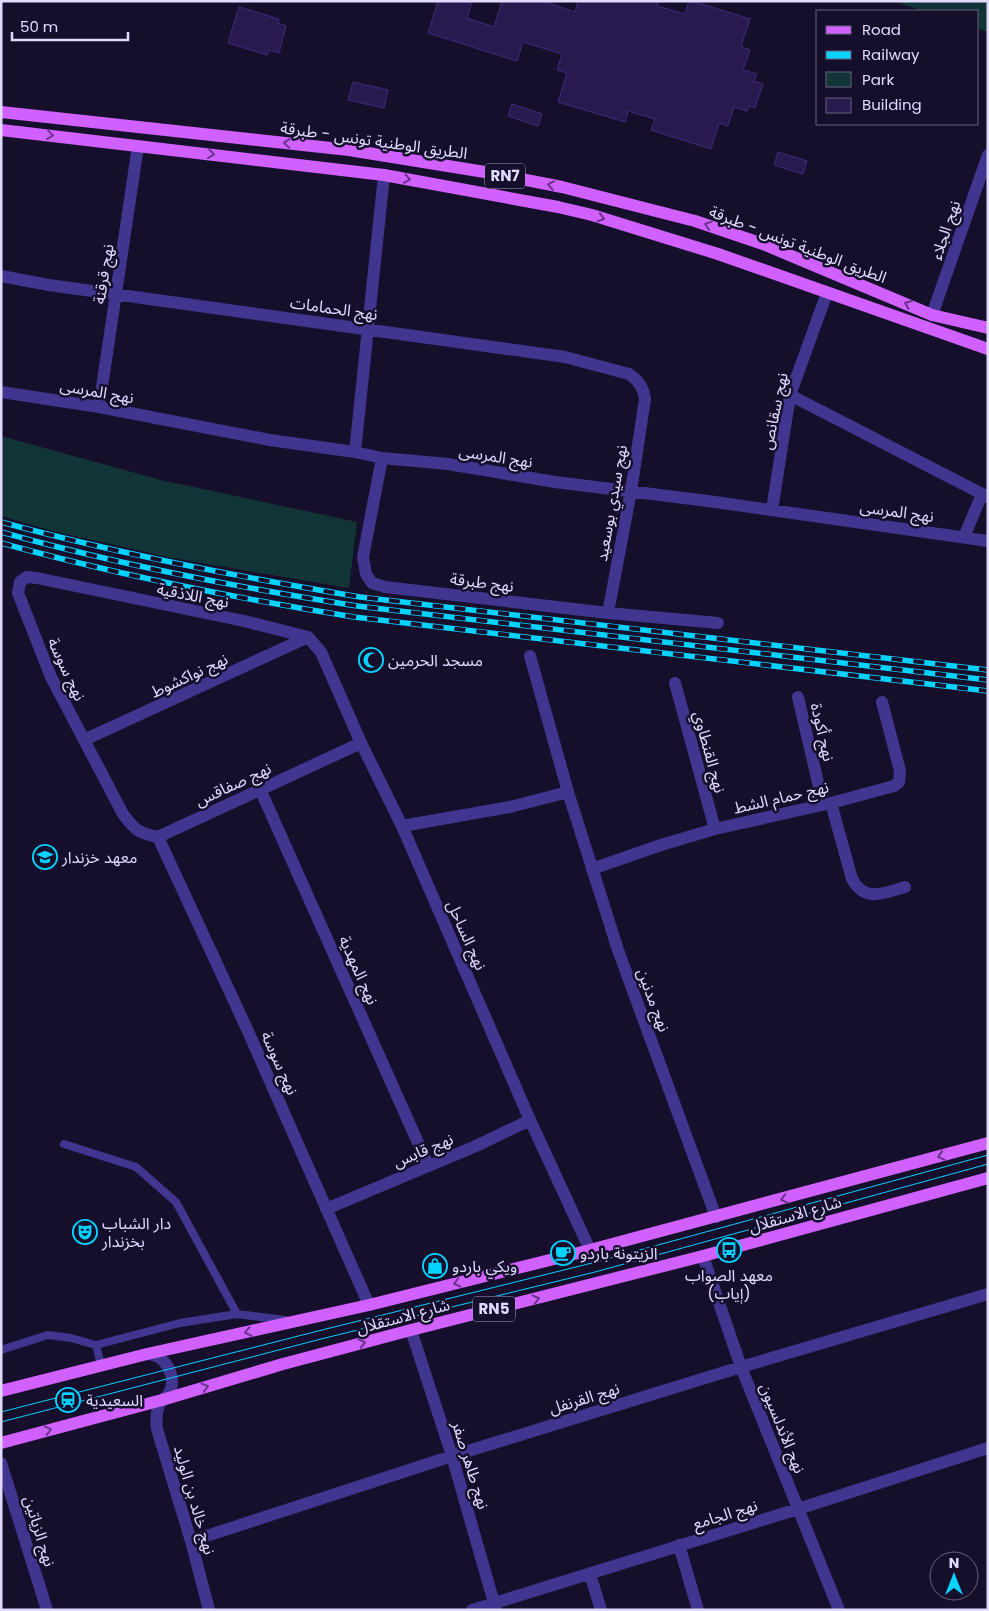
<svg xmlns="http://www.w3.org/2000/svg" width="989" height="1611" viewBox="0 0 989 1611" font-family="Poppins,'Noto Sans Arabic',sans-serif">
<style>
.green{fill:#113537}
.building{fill:#28194f;stroke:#412a7d}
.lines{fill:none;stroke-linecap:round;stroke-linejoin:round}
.lane{stroke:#41368f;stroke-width:8}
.street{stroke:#41368f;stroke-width:12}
.primary{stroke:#d161ff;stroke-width:12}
.tram{stroke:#06d2ff;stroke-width:1}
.rail-casing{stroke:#06d2ff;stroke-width:5.5}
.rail{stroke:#160f2c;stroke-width:4;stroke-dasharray:11;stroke-linecap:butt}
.oneway{stroke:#6a348b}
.labels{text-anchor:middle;stroke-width:5;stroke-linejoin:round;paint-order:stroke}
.shield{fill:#160f2c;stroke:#a49dc0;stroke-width:1}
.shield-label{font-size:15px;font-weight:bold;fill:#e1daff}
.street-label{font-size:16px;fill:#e1daff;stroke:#160f2c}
.poi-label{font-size:16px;fill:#e1daff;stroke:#160f2c;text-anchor:start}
</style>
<rect width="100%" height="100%" fill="#160f2c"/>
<path class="green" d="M 893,1 L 988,1 L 988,32 L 978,29 L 978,11 L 923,11 Z
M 1,436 L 161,480 L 357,522 L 349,588 L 172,558 L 57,532 L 1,516 Z"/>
<path class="building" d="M 438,1 L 472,1 L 467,18 L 494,27 L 502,1 L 542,1 L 575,12 L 578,1 L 658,1 L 657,6 L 685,14 L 689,1 L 692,1 L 750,19 L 741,47 L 750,50 L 743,70 L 757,74 L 754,81 L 763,84 L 755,108 L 749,106 L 747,111 L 734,107 L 728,126 L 719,123 L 711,149 L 651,130 L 655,119 L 628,111 L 625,122 L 558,102 L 567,73 L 557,70 L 562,54 L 523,42 L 517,61 L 428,33 Z
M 239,7 L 279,19 L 278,23 L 286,26 L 279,53 L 269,50 L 267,55 L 228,43 Z
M 353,82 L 388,90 L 384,108 L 348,100 Z
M 512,104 L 542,114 L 538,126 L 508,116 Z
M 778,152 L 807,161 L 803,174 L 774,165 Z"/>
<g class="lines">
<path class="lane" d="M 64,1144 L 136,1167 L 176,1202 L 237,1314
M 96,1345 L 101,1365
M 1,1350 L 48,1335 L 71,1338 L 96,1345 L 180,1323 L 237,1314 L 285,1320"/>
<path class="street" d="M 1,276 L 49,285 L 565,357 L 629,374 C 639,381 643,387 645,399 L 631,491 L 608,613
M 932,315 L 988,155
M 1,392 L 99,407 L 270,440 L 355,452 L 382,458 L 448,464 L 555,482 L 708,501 L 988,541
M 790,395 L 988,497
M 99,407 L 138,146
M 355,452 L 384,175
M 382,458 L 363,557 L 366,574 L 372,583 L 385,587 L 608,613 L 718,623
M 772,510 L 790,395 L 827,293
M 964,537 L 982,494
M 308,637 L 244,621 L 37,578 L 27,577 L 20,582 L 18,593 L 51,677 L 123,814 C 135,830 138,833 158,837 L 361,743
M 308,637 L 321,652 L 361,743 L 402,826 L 530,1120 L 590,1250
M 530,656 L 568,792 L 618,950 L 716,1217
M 675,683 L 715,829
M 798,697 L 823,804
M 84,740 L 308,637
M 260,789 L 428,1165
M 831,803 L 852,879 C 865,903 884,893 905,887
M 402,826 L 510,807 L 568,792
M 158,837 L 247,1029 L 369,1305
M 592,869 L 661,845 L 715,829 L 831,803 L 894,786 L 899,782 L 900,771 L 882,702
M 326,1209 L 476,1146 L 530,1120
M 703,1256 L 741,1367 L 839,1610
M 411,1330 L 452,1456 L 496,1610
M 147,1354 C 165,1354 178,1377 169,1393 C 166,1398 161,1400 159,1405 C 156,1413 156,1421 157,1429 L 191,1541 L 209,1610
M 1,1463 L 47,1610
M 191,1541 L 452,1456 L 741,1367 L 988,1294
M 679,1545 L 698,1610
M 590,1574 L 601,1610
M 472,1610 L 798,1509 L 988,1448"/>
<path class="primary" d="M 1,112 L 349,150 L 491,173 L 562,187 L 695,221 L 763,244 L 932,315 L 988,328
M 1,130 L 384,175 L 558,207 L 592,215 L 718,254 L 988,349
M 1,1391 L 147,1354 L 369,1305 L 590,1250 L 988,1143
M 1,1443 L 162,1400 L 283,1364 L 411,1330 L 703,1256 L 988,1178"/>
<path class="tram" d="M 1,1412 L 322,1330 L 592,1263 L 988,1155
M 1,1422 L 325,1338 L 595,1272 L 988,1164"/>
<defs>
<path id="rail" d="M 1,522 C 119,554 239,577 360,597 L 988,670
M 1,532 C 119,565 236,587 357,606 L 988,680
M 1,543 C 118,575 235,598 354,617 L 988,691"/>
</defs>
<use href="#rail" class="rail-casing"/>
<use href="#rail" class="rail"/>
</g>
<defs><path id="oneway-chevron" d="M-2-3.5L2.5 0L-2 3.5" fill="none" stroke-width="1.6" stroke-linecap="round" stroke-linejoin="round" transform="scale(1.25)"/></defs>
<g class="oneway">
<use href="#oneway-chevron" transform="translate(50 135) rotate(7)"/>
<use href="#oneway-chevron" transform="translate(287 143) rotate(-174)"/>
<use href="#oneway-chevron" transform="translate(211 154) rotate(7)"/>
<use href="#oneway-chevron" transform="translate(407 179) rotate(11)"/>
<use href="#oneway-chevron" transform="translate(551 185) rotate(-169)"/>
<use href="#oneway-chevron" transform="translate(601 218) rotate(17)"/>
<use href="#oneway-chevron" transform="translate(708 225) rotate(-162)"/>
<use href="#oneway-chevron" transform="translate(908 304) rotate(-157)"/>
<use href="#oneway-chevron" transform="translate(941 1156) rotate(165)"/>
<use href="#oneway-chevron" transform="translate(784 1199) rotate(165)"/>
<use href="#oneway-chevron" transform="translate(457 1283) rotate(166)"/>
<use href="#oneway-chevron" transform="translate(536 1299) rotate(-14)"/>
<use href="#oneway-chevron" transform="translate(248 1332) rotate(168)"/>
<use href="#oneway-chevron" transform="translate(362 1343) rotate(-15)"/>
<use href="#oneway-chevron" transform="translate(205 1387) rotate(-16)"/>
<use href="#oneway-chevron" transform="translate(48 1430) rotate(-15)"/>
</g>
<defs>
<symbol id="mosque-ring" viewBox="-11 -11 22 22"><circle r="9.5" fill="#160f2c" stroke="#06d2ff" stroke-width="1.5"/><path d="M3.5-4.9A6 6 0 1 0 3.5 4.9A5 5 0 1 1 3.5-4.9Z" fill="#06d2ff"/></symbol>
<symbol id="school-ring" viewBox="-11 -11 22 22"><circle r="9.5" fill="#160f2c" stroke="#06d2ff" stroke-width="1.5"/><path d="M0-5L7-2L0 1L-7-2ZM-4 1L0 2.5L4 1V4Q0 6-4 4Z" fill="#06d2ff"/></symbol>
<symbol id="theatre-ring" viewBox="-11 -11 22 22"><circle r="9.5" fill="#160f2c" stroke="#06d2ff" stroke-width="1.5"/><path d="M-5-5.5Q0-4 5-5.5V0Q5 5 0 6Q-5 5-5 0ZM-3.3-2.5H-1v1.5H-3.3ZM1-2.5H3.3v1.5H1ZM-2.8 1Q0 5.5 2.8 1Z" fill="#06d2ff"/></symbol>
<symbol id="bus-ring" viewBox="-11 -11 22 22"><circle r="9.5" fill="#160f2c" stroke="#06d2ff" stroke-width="1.5"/><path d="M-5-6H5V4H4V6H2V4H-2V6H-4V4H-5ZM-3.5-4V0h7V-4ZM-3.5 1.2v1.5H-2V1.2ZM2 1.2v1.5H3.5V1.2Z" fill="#06d2ff"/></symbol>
<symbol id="cafe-ring" viewBox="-11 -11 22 22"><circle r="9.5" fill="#160f2c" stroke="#06d2ff" stroke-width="1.5"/><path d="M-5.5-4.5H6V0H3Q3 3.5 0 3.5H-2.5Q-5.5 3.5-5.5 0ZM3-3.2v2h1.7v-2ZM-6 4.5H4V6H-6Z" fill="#06d2ff"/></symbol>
<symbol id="shop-ring" viewBox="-11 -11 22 22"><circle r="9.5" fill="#160f2c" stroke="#06d2ff" stroke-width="1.5"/><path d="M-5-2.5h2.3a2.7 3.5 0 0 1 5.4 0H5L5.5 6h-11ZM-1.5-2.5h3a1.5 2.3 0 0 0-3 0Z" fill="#06d2ff"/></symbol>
<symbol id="station-ring" viewBox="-11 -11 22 22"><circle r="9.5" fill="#160f2c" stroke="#06d2ff" stroke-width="1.5"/><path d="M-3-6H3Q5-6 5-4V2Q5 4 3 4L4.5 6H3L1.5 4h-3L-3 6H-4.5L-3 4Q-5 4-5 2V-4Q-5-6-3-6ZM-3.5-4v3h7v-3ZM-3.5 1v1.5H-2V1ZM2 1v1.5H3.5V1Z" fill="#06d2ff"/></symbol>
</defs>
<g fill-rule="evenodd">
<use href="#mosque-ring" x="357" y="646" width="28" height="28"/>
<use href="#school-ring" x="31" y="843" width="28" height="28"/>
<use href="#theatre-ring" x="71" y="1218" width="28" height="28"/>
<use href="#bus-ring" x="715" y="1236" width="28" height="28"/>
<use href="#cafe-ring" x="549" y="1239" width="28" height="28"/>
<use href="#shop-ring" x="421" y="1252" width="28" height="28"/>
<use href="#station-ring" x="54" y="1386" width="28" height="28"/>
</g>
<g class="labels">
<g class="shield">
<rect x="485" y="163.5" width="40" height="25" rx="4"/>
<rect x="473" y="1296.5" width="42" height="25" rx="4"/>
</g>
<g class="shield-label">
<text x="505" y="181">RN7</text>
<text x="494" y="1314">RN5</text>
</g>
<g class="street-label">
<text transform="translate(374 140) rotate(8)" y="6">الطريق الوطنية تونس - طبرقة</text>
<text transform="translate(945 230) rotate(-71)" y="6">نهج الجلاء</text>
<text transform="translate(798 244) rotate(21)" y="6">الطريق الوطنية تونس - طبرقة</text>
<text transform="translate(103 274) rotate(-81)" y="6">نهج قرقنة</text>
<text transform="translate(334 308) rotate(8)" y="6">نهج الحمامات</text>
<text transform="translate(97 391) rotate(10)" y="6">نهج المرسى</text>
<text transform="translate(774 411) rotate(-78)" y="6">نهج سقانص</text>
<text transform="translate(496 456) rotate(9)" y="6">نهج المرسى</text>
<text transform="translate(611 503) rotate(-80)" y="6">نهج سيدي بوسعيد</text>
<text transform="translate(897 511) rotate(8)" y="6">نهج المرسى</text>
<text transform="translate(482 582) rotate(7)" y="6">نهج طبرقة</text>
<text transform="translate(193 595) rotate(11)" y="6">نهج اللاذقية</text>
<text transform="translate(67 669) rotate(65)" y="6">نهج سوسة</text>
<text transform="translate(189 675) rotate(-25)" y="6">نهج نواكشوط</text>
<text transform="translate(823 732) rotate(77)" y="6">نهج أكودة</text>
<text transform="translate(710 752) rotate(75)" y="6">نهج القنطاوي</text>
<text transform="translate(233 784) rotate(-25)" y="6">نهج صفاقس</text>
<text transform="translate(781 797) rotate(-13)" y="6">نهج حمام الشط</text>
<text transform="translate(467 935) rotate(66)" y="6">نهج الساحل</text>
<text transform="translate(359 970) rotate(66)" y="6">نهج المهدية</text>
<text transform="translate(654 1000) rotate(70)" y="6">نهج مدنين</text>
<text transform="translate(280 1063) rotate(66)" y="6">نهج سوسة</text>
<text transform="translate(423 1150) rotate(-23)" y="6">نهج قابس</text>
<text transform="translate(795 1214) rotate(-16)" y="6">شارع الاستقلال</text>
<text transform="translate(403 1316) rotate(-15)" y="6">شارع الاستقلال</text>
<text transform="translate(584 1398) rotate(-17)" y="6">نهج القرنفل</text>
<text transform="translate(783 1428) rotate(68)" y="6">نهج الأندلسيون</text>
<text transform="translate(471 1465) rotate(73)" y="6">نهج طاهر صفر</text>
<text transform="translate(195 1500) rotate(74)" y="6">نهج خالد بن الوليد</text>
<text transform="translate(725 1514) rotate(-17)" y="6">نهج الجامع</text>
<text transform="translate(40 1531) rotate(73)" y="6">نهج الزياتين</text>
</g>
<g class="poi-label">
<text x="388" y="666">مسجد الحرمين</text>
<text x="62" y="863">معهد خزندار</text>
<text x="102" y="1229">دار الشباب<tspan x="102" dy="18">بخزندار</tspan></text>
<text x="580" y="1259">الزيتونة باردو</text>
<text x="452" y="1272">ويكي باردو</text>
<text x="729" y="1281" text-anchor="middle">معهد الصواب<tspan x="729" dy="18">(إياب)</tspan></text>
<text x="86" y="1406">السعيدية</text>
</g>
</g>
<rect width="989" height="1611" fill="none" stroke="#e1daff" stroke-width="5"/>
<rect x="816" y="10" width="162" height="115" fill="#160f2c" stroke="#676080"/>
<rect x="826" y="26" width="25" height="8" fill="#d161ff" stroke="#676080"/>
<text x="862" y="35" font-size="15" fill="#e1daff">Road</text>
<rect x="826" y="51" width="25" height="8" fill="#06d2ff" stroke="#676080"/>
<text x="862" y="60" font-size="15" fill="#e1daff">Railway</text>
<rect x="826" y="72" width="25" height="15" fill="#113537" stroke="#676080"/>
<text x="862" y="85" font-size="15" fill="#e1daff">Park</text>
<rect x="826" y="98" width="25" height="15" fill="#28194f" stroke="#676080"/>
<text x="862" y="110" font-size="15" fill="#e1daff">Building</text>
<g transform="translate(954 1576)"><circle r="24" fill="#160f2c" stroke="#676080"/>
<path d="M0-4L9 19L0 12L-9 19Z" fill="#06d2ff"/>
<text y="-8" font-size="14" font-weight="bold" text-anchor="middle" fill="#e1daff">N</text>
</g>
<path d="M12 32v8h116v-8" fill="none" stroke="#e1daff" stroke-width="2.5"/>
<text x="20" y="32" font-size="15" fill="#e1daff" stroke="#160f2c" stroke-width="4" paint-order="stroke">50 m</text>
</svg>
